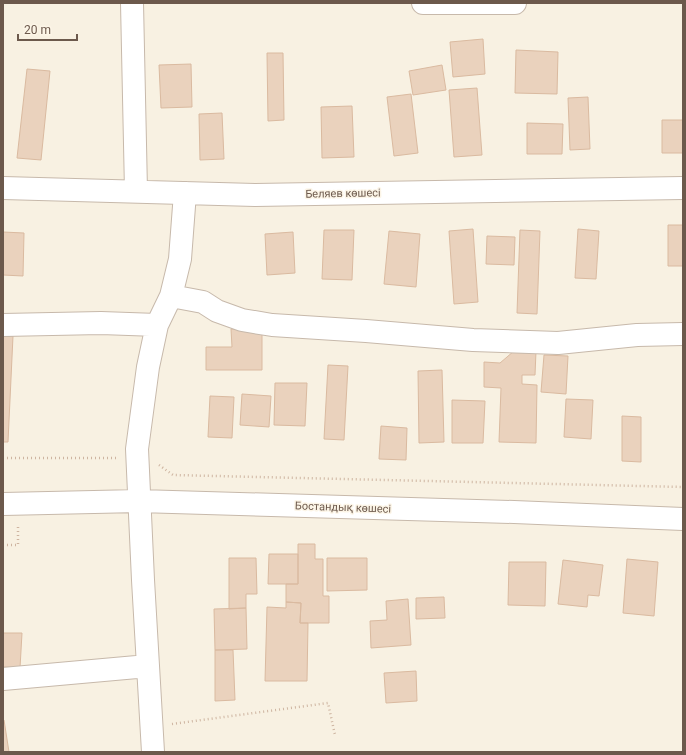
<svg xmlns="http://www.w3.org/2000/svg" width="686" height="755" viewBox="0 0 686 755" font-family="Roboto,sans-serif">
<style>
.building{fill:#ead2bd;stroke:#dabaa0}
.lines{fill:none;stroke-linecap:round;stroke-linejoin:round}
.minor-casing{stroke:#c7b9ab;stroke-width:24}
.path{stroke:#ceb5a1;stroke-width:2.5;stroke-dasharray:1 3;stroke-linecap:butt}
.minor{stroke:#fff;stroke-width:22}
.labels{text-anchor:middle;stroke-width:3;stroke-linejoin:round;paint-order:stroke}
.street-label{font-size:11px;fill:#6c594c;stroke:#fcf5e7}
</style>
<rect width="100%" height="100%" fill="#f8f1e2"/>
<path class="building" d="M 483,39 L 485,74 L 453,77 L 450,42 Z
M 516,50 L 558,52 L 557,94 L 515,93 Z
M 267,53 L 283,53 L 284,120 L 268,121 Z
M 191,64 L 192,107 L 161,108 L 159,65 Z
M 442,65 L 446,90 L 413,95 L 409,71 Z
M 27,69 L 50,71 L 41,160 L 17,158 Z
M 477,88 L 482,155 L 454,157 L 449,90 Z
M 411,94 L 418,153 L 394,156 L 387,97 Z
M 588,97 L 590,149 L 570,150 L 568,98 Z
M 352,106 L 354,157 L 322,158 L 321,107 Z
M 222,113 L 224,159 L 200,160 L 199,114 Z
M 662,120 L 683,120 L 683,153 L 662,153 Z
M 527,123 L 563,124 L 562,154 L 527,154 Z
M 668,225 L 683,225 L 683,266 L 668,266 Z
M 473,229 L 478,302 L 454,304 L 449,231 Z
M 578,229 L 599,231 L 596,279 L 575,278 Z
M 324,230 L 354,230 L 352,280 L 322,279 Z
M 520,230 L 540,231 L 537,314 L 517,313 Z
M 389,231 L 420,234 L 416,287 L 384,284 Z
M 3,232 L 24,233 L 23,276 L 3,275 Z
M 293,232 L 295,273 L 267,275 L 265,234 Z
M 487,236 L 515,237 L 514,265 L 486,264 Z
M 262,328 L 262,370 L 206,370 L 206,347 L 232,347 L 231,329 Z
M 3,336 L 13,336 L 8,442 L 3,442 Z
M 514,351 L 536,351 L 535,375 L 522,375 L 522,384 L 537,385 L 536,443 L 499,442 L 501,388 L 484,387 L 484,362 L 500,363 Z
M 544,355 L 568,356 L 566,394 L 541,392 Z
M 328,365 L 348,366 L 344,440 L 324,439 Z
M 442,370 L 444,442 L 419,443 L 418,371 Z
M 275,383 L 307,383 L 305,426 L 274,425 Z
M 242,394 L 271,396 L 269,427 L 240,425 Z
M 210,396 L 234,397 L 232,438 L 208,437 Z
M 566,399 L 593,400 L 591,439 L 564,437 Z
M 452,400 L 485,401 L 483,443 L 452,443 Z
M 622,416 L 641,417 L 641,462 L 622,461 Z
M 381,426 L 407,428 L 406,460 L 379,459 Z
M 298,544 L 315,544 L 315,559 L 323,559 L 323,596 L 329,596 L 329,623 L 300,623 L 301,603 L 286,602 L 286,584 L 298,584 Z
M 269,554 L 298,554 L 298,584 L 268,584 Z
M 229,558 L 256,558 L 257,594 L 246,594 L 246,608 L 229,609 Z
M 327,558 L 367,558 L 367,590 L 327,591 Z
M 627,559 L 658,562 L 654,616 L 623,613 Z
M 563,560 L 603,565 L 599,596 L 588,595 L 587,607 L 558,604 Z
M 509,562 L 546,562 L 545,606 L 508,605 Z
M 444,597 L 445,618 L 416,619 L 416,598 Z
M 408,599 L 411,645 L 371,648 L 370,621 L 387,620 L 386,601 Z
M 286,602 L 301,603 L 300,623 L 308,623 L 307,681 L 265,681 L 267,607 L 286,608 Z
M 246,608 L 247,649 L 215,650 L 214,609 Z
M 3,633 L 22,633 L 20,668 L 3,667 Z
M 215,650 L 233,650 L 235,700 L 215,701 Z
M 416,671 L 417,701 L 386,703 L 384,673 Z
M 3,720 L 4,720 L 9,752 L 3,752 Z"/>
<g class="lines">
<defs>
<path id="minor" d="M 132,3 L 136,191
M 423,3 L 515,3
M 3,188 L 255,195 L 683,188
M 171,296 L 203,302 L 217,311 L 242,320 L 272,325 L 366,331 L 473,340 L 558,343 L 637,335 L 683,334
M 3,325 L 101,323 L 157,325
M 3,504 L 139,501 L 514,512 L 683,519
M 3,679 L 148,666
M 153,752 L 143,580 L 137,449 L 148,367 L 157,325 L 171,296 L 180,259 L 185,193"/>
</defs>
<use href="#minor" class="minor-casing"/>
<path class="path" d="M 3,458 L 116,458
M 159,465 L 173,475 L 683,487
M 3,545 L 18,545 L 18,524
M 172,724 L 328,703 L 335,735"/>
<use href="#minor" class="minor"/>
</g>
<g class="labels">
<g class="street-label">
<text transform="translate(343 193) rotate(-1)" y="4">Беляев көшесі</text>
<text transform="translate(343 507) rotate(2)" y="4">Бостандық көшесі</text>
</g>
</g>
<rect width="686" height="755" fill="none" stroke="#6c594c" stroke-width="8"/>
<path d="M18 34v6h59v-6" fill="none" stroke="#6c594c" stroke-width="2"/>
<text x="24" y="34" font-size="12" fill="#6c594c" stroke="#fcf5e7" stroke-width="3" paint-order="stroke">20 m</text>
</svg>
